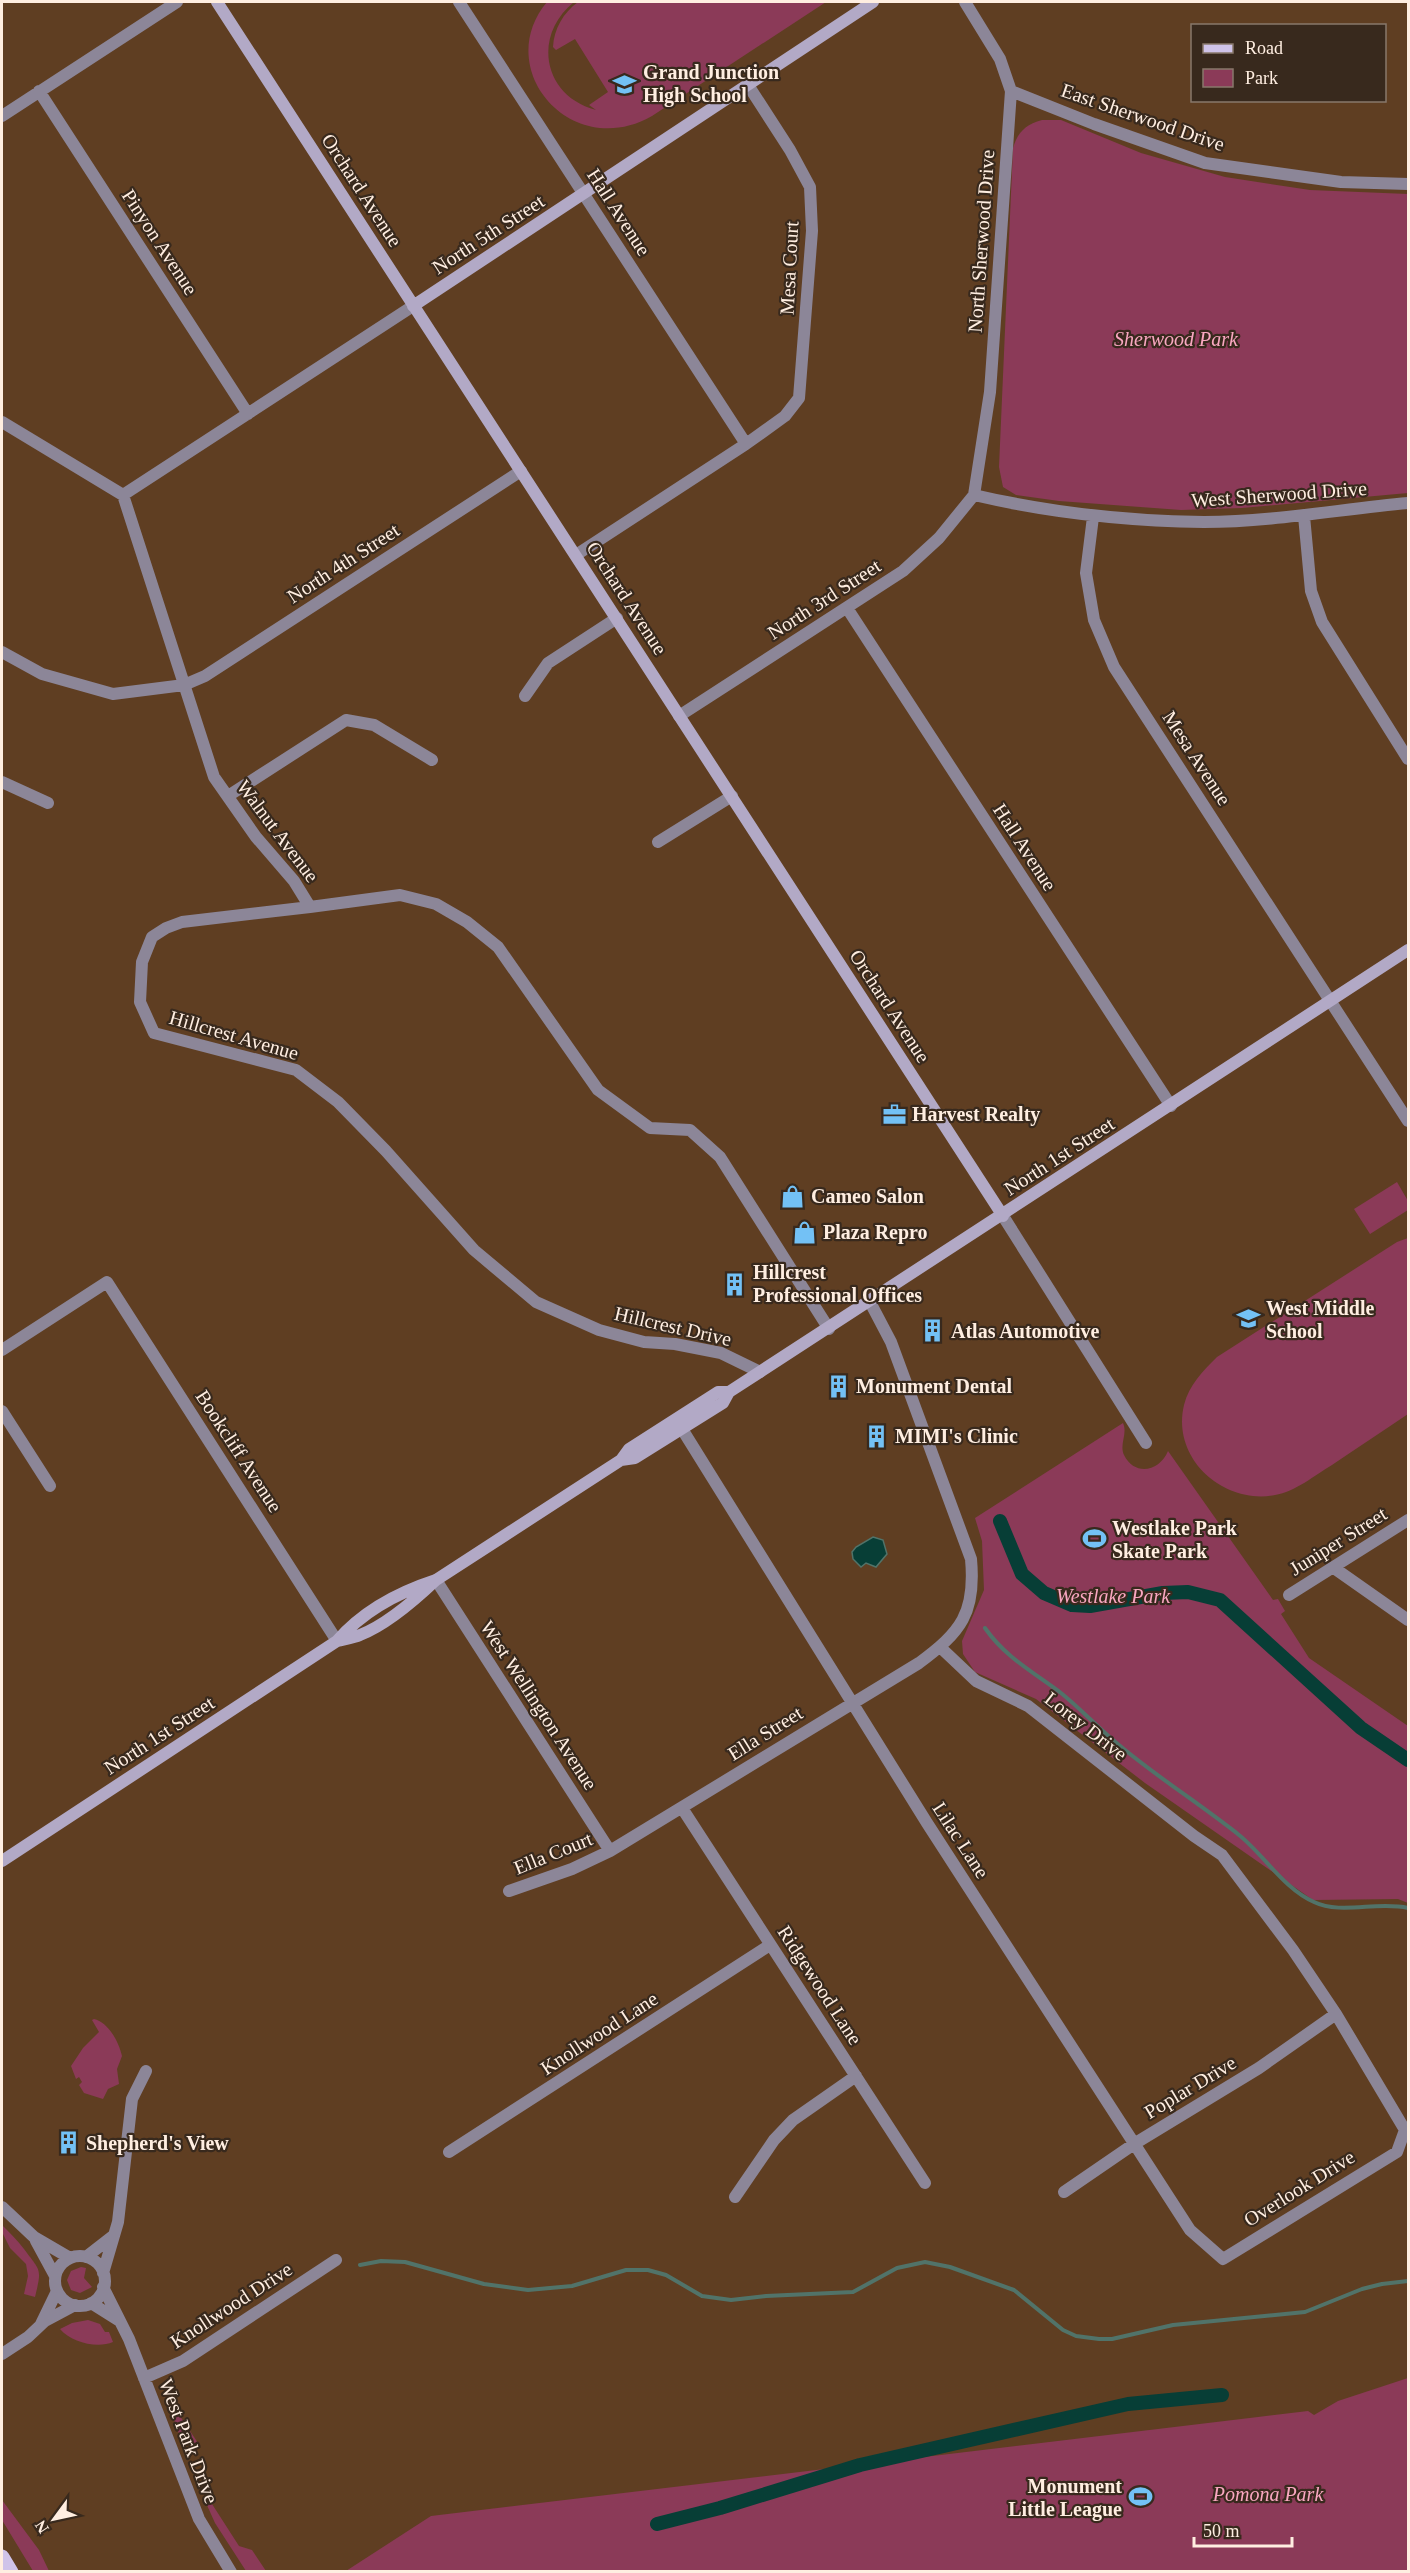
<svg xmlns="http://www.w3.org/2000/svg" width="1410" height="2573" viewBox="0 0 1410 2573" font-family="Georgia,serif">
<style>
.green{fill:#8b3a58}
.water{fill:#073e36;stroke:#517369;stroke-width:1.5}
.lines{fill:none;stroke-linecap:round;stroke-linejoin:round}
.stream{stroke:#517369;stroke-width:4}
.canal{stroke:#073e36;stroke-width:14}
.street{stroke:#8c8698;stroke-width:12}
.secondary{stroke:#b2a9c6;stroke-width:12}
.primary{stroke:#cfc3e9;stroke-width:15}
.labels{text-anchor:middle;stroke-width:4.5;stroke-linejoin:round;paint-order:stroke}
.poi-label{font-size:20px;font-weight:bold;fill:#ffeee1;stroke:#38291d;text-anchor:start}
.street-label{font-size:20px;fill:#ffeee1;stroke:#38291d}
.park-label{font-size:20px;font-style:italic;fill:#faa7c1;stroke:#38291d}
</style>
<rect width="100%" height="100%" fill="#5f3e22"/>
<path class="green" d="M 547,2 L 574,2 C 532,36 543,96 596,110 L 589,105 L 608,92 L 575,39 L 556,50 L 553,47 C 554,29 563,13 578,2 L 826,2 L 652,116 C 572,162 491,69 547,2 Z
M 1042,120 L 1061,120 L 1141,153 L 1225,177 L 1310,190 L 1408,194 L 1408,493 L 1242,508 L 1181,510 L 1059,501 L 1016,495 L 1003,487 L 999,467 L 1013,148 C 1018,132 1025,125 1042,120 Z
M 1397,1182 L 1408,1201 L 1408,1210 L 1370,1234 L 1354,1209 Z
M 1408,1238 L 1408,1414 C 1383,1431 1357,1448 1332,1465 C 1315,1475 1295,1492 1275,1495 C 1224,1505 1171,1459 1184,1405 C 1189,1385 1203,1371 1217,1357 L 1397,1242 Z
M 1123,1423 C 1128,1434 1119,1444 1124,1455 C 1135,1477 1160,1471 1168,1451 L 1273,1600 L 1278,1599 L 1285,1611 L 1281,1614 L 1309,1658 L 1408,1726 L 1408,1903 L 1398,1899 L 1313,1900 L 1145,1783 L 1036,1699 L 975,1672 L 963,1654 L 962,1641 L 984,1590 L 982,1541 L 975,1518 Z
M 94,2019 C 108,2022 119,2042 122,2056 L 117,2069 L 119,2084 L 108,2089 L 103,2099 L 84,2093 L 79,2085 L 82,2082 L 79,2077 L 76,2079 L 71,2066 L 83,2048 L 99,2032 L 92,2020 Z
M 2,2225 C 10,2233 18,2241 24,2249 C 41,2272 42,2268 35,2297 L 24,2294 L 28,2276 L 26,2264 L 10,2248 L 2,2232 Z
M 81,2267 L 86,2268 L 84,2278 L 92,2287 L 80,2293 L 71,2290 L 67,2280 L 71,2271 Z
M 88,2320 L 100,2324 L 105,2332 L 109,2332 L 113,2342 C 97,2349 71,2342 60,2329 L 72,2323 Z
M 1408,2378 L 1408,2571 L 346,2571 L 431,2516 L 1258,2417 L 1308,2411 L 1314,2415 L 1338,2401 Z
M 164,2392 L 198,2443 L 197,2445 L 183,2445 Z
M 2,2500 L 39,2550 L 49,2571 L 33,2571 L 2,2520 Z
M 206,2503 L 212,2504 L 239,2546 L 252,2550 L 266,2571 L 246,2571 L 215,2523 Z"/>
<path class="water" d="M 873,1537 L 883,1540 L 887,1554 L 876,1567 L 866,1563 L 861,1567 L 853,1559 L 852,1552 L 856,1547 Z"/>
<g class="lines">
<path class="stream" d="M 985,1628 C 1005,1657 1033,1672 1061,1693 C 1081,1709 1099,1729 1119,1745 C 1157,1777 1200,1804 1239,1835 C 1264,1855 1284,1889 1314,1902 C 1341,1915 1377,1901 1408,1908
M 360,2265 L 381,2261 L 405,2262 L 484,2284 L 528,2290 L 572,2286 L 626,2270 L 648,2270 L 666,2275 L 702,2296 L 731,2300 L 766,2296 L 853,2292 L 897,2268 L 925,2262 L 950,2267 L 1014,2290 L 1063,2330 L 1076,2336 L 1099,2339 L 1112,2339 L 1173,2325 L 1305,2312 L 1362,2289 L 1382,2284 L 1408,2281"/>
<path class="canal" d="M 1000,1521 L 1022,1574 L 1044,1593 L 1072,1605 L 1090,1606 L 1163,1593 L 1188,1592 L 1220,1600 L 1361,1728 L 1408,1760
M 657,2524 L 720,2508 L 860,2465 L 1128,2404 L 1222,2395"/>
<path class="street" d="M 459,2 L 746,444
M 965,2 L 1000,59 L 1011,91 L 990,392 L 974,495
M 39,91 L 248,414
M 1011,91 L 1094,124 L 1205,163 L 1341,182 L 1408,184
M 2,116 L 177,2
M 2,422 L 123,495 L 214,777 L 256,837 L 294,881 L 310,907 L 400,895 L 436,904 L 467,922 L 498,947 L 598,1090 L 650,1128 L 690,1130 L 720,1157 L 829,1329
M 123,495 L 413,306
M 974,495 C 1051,513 1125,521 1204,522 C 1272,522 1341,509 1408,503
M 1304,516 L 1311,591 L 1322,622 L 1408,759
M 1093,517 L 1086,573 L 1094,620 L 1114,667 L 1408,1121
M 576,555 L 746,444 L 785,416 L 799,398 L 812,231 L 810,187 L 790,150 L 748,85
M 847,608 L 1171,1106
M 2,652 L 42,674 L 113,694 L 184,685 L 205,676 L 521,471
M 525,696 L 548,663 L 617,618
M 679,716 L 903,571 L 939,538 L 974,495
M 2,782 L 48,803
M 228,796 L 346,720 L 374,725 L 432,760
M 658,842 L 732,796
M 310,907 L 182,922 L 166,928 L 152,937 L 142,962 L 140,1002 L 154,1033 L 296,1070 L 338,1102 L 386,1151 L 474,1250 L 536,1302 L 599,1330 L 644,1342 L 675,1344 L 721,1353 L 760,1372
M 1003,1216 L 1146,1443
M 2,1350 L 107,1282 L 337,1641
M 2,1411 L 50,1486
M 682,1429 L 927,1823 L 1190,2230 L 1223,2259 L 1397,2152 L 1405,2130 L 1336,2014 L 1293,1950 L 1222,1855 L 1194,1836 L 1028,1706 L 976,1681 L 940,1647
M 1334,1568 L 1408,1620
M 436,1580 L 610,1851
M 1289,1595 L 1408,1520
M 682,1808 L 925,2183
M 509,1891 L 572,1869 L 610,1851 L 919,1663 C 961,1632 976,1613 971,1559 L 891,1342 L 870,1302
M 449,2152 L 770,1945
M 1064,2192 L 1134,2144 L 1259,2068 L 1336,2014
M 735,2197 L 774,2140 L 793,2120 L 856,2076
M 2,2207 L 34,2237 L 70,2258
M 36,2241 L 55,2276
M55 2281a25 25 0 1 1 50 0a25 25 0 1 1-50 0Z
M 86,2257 L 113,2236
M 103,2273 L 118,2222 L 132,2099 L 146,2071
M 103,2287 L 129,2339 L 199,2519 L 231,2572
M 91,2303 L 118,2320
M 41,2324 L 57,2291
M 2,2354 L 28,2337 L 45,2321 L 75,2305
M 144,2378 L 183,2361 L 336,2260"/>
<path class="secondary" d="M 217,2 L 1003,1216
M 413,306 L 873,2
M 621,1460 L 635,1458 L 723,1403 L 729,1392 L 1408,950
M 337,1641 C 345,1639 353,1638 360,1635 C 386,1625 416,1599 436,1580 L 621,1460 L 629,1449 L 718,1392 L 729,1392
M 2,1861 L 337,1641 C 363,1611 399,1592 436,1580"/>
<path class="primary" d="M 2,2557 L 11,2572"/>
</g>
<defs>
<symbol id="school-bare" viewBox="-9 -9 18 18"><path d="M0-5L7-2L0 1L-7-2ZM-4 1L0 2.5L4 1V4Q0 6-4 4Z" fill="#73c1f5" stroke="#38291d" stroke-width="2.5" paint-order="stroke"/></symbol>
<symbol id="office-bare" viewBox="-9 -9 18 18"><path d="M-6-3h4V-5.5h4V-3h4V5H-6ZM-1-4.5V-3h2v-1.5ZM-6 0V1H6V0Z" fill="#73c1f5" stroke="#38291d" stroke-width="2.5" paint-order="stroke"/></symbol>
<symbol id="shop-bare" viewBox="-9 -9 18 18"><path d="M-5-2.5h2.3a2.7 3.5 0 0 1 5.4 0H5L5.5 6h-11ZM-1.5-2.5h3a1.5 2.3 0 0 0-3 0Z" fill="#73c1f5" stroke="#38291d" stroke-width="2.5" paint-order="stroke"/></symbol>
<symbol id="building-bare" viewBox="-9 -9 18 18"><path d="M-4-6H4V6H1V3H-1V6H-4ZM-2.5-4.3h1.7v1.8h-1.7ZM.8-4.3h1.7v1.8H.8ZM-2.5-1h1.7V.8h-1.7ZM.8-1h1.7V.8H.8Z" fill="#73c1f5" stroke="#38291d" stroke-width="2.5" paint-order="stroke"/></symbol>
<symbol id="stadium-bare" viewBox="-9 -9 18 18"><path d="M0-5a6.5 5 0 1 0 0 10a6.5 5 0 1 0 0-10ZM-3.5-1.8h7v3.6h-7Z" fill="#73c1f5" stroke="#38291d" stroke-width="2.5" paint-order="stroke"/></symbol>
</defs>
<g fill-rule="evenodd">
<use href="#school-bare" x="608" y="68" width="33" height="33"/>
<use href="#office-bare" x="878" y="1098" width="33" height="33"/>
<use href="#shop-bare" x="776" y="1180" width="33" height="33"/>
<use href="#shop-bare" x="788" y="1216" width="33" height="33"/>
<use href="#building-bare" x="718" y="1268" width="33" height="33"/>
<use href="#school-bare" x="1232" y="1302" width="33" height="33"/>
<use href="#building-bare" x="916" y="1314" width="33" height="33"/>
<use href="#building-bare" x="822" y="1370" width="33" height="33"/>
<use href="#building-bare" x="860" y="1420" width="33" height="33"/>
<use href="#stadium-bare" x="1078" y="1522" width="33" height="33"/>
<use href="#building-bare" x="52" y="2126" width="33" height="33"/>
<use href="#stadium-bare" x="1124" y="2480" width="33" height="33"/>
</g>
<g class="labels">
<g class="poi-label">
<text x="643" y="79">Grand Junction<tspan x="643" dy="23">High School</tspan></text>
<text x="912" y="1121">Harvest Realty</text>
<text x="811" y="1203">Cameo Salon</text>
<text x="823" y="1239">Plaza Repro</text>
<text x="753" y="1279">Hillcrest<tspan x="753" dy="23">Professional Offices</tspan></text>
<text x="1266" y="1315">West Middle<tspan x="1266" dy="23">School</tspan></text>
<text x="951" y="1338">Atlas Automotive</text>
<text x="856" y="1393">Monument Dental</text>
<text x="895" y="1443">MIMI's Clinic</text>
<text x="1112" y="1535">Westlake Park<tspan x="1112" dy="23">Skate Park</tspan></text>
<text x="86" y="2150">Shepherd's View</text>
<text x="1122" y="2493" text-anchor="end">Monument<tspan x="1122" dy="23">Little League</tspan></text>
</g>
<g class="street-label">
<text transform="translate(1143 117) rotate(19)" y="7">East Sherwood Drive</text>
<text transform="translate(362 190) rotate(57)" y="7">Orchard Avenue</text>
<text transform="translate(619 212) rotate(57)" y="7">Hall Avenue</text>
<text transform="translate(488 234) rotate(-33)" y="7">North 5th Street</text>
<text transform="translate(981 241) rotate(-86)" y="7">North Sherwood Drive</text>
<text transform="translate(160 242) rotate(57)" y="7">Pinyon Avenue</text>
<text transform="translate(789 268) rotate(-87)" y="7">Mesa Court</text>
<text transform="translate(1279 494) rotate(-4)" y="7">West Sherwood Drive</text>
<text transform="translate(343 563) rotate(-33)" y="7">North 4th Street</text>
<text transform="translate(627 598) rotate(57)" y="7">Orchard Avenue</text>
<text transform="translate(824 599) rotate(-33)" y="7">North 3rd Street</text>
<text transform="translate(1197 758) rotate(57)" y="7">Mesa Avenue</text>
<text transform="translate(278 831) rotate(53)" y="7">Walnut Avenue</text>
<text transform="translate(1025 847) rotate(57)" y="7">Hall Avenue</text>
<text transform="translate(890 1006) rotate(57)" y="7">Orchard Avenue</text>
<text transform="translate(234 1035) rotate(16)" y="7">Hillcrest Avenue</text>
<text transform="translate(1059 1156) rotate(-33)" y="7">North 1st Street</text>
<text transform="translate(673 1326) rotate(13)" y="7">Hillcrest Drive</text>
<text transform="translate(239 1451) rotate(57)" y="7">Bookcliff Avenue</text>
<text transform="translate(1338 1541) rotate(-32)" y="7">Juniper Street</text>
<text transform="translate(539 1705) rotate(57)" y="7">West Wellington Avenue</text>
<text transform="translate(1086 1726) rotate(38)" y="7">Lorey Drive</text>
<text transform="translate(765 1733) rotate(-32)" y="7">Ella Street</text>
<text transform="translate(159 1735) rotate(-33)" y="7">North 1st Street</text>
<text transform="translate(961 1840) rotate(57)" y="7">Lilac Lane</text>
<text transform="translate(553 1853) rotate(-22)" y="7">Ella Court</text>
<text transform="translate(820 1985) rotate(57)" y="7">Ridgewood Lane</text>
<text transform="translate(599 2033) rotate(-33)" y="7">Knollwood Lane</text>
<text transform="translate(1190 2087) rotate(-31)" y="7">Poplar Drive</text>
<text transform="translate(1299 2188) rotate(-32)" y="7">Overlook Drive</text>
<text transform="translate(231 2305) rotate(-33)" y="7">Knollwood Drive</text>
<text transform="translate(189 2441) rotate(69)" y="7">West Park Drive</text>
</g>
<g class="park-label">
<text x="1176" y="346">Sherwood Park</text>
<text x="1113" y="1603">Westlake Park</text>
<text x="1268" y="2501">Pomona Park</text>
</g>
</g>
<rect width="1410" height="2573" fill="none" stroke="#ffeee1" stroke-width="6"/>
<rect x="1191" y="24" width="195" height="78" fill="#38291d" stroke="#88786b" stroke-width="1.5"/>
<rect x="1203" y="44" width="30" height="9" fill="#cfc3e9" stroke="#88786b" stroke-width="1.5"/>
<text x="1245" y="54" font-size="18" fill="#ffeee1">Road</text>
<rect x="1203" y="69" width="30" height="18" fill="#8b3a58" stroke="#88786b" stroke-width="1.5"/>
<text x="1245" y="84" font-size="18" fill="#ffeee1">Park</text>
<g transform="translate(54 2519) rotate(237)" stroke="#38291d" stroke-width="4.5" paint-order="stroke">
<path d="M0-4.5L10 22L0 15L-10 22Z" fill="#ffeee1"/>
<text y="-9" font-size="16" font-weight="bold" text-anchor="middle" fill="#ffeee1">N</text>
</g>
<path d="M1194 2537v9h98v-9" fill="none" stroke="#ffeee1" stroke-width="3"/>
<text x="1203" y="2537" font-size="18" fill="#ffeee1" stroke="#38291d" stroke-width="4.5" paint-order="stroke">50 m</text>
</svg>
